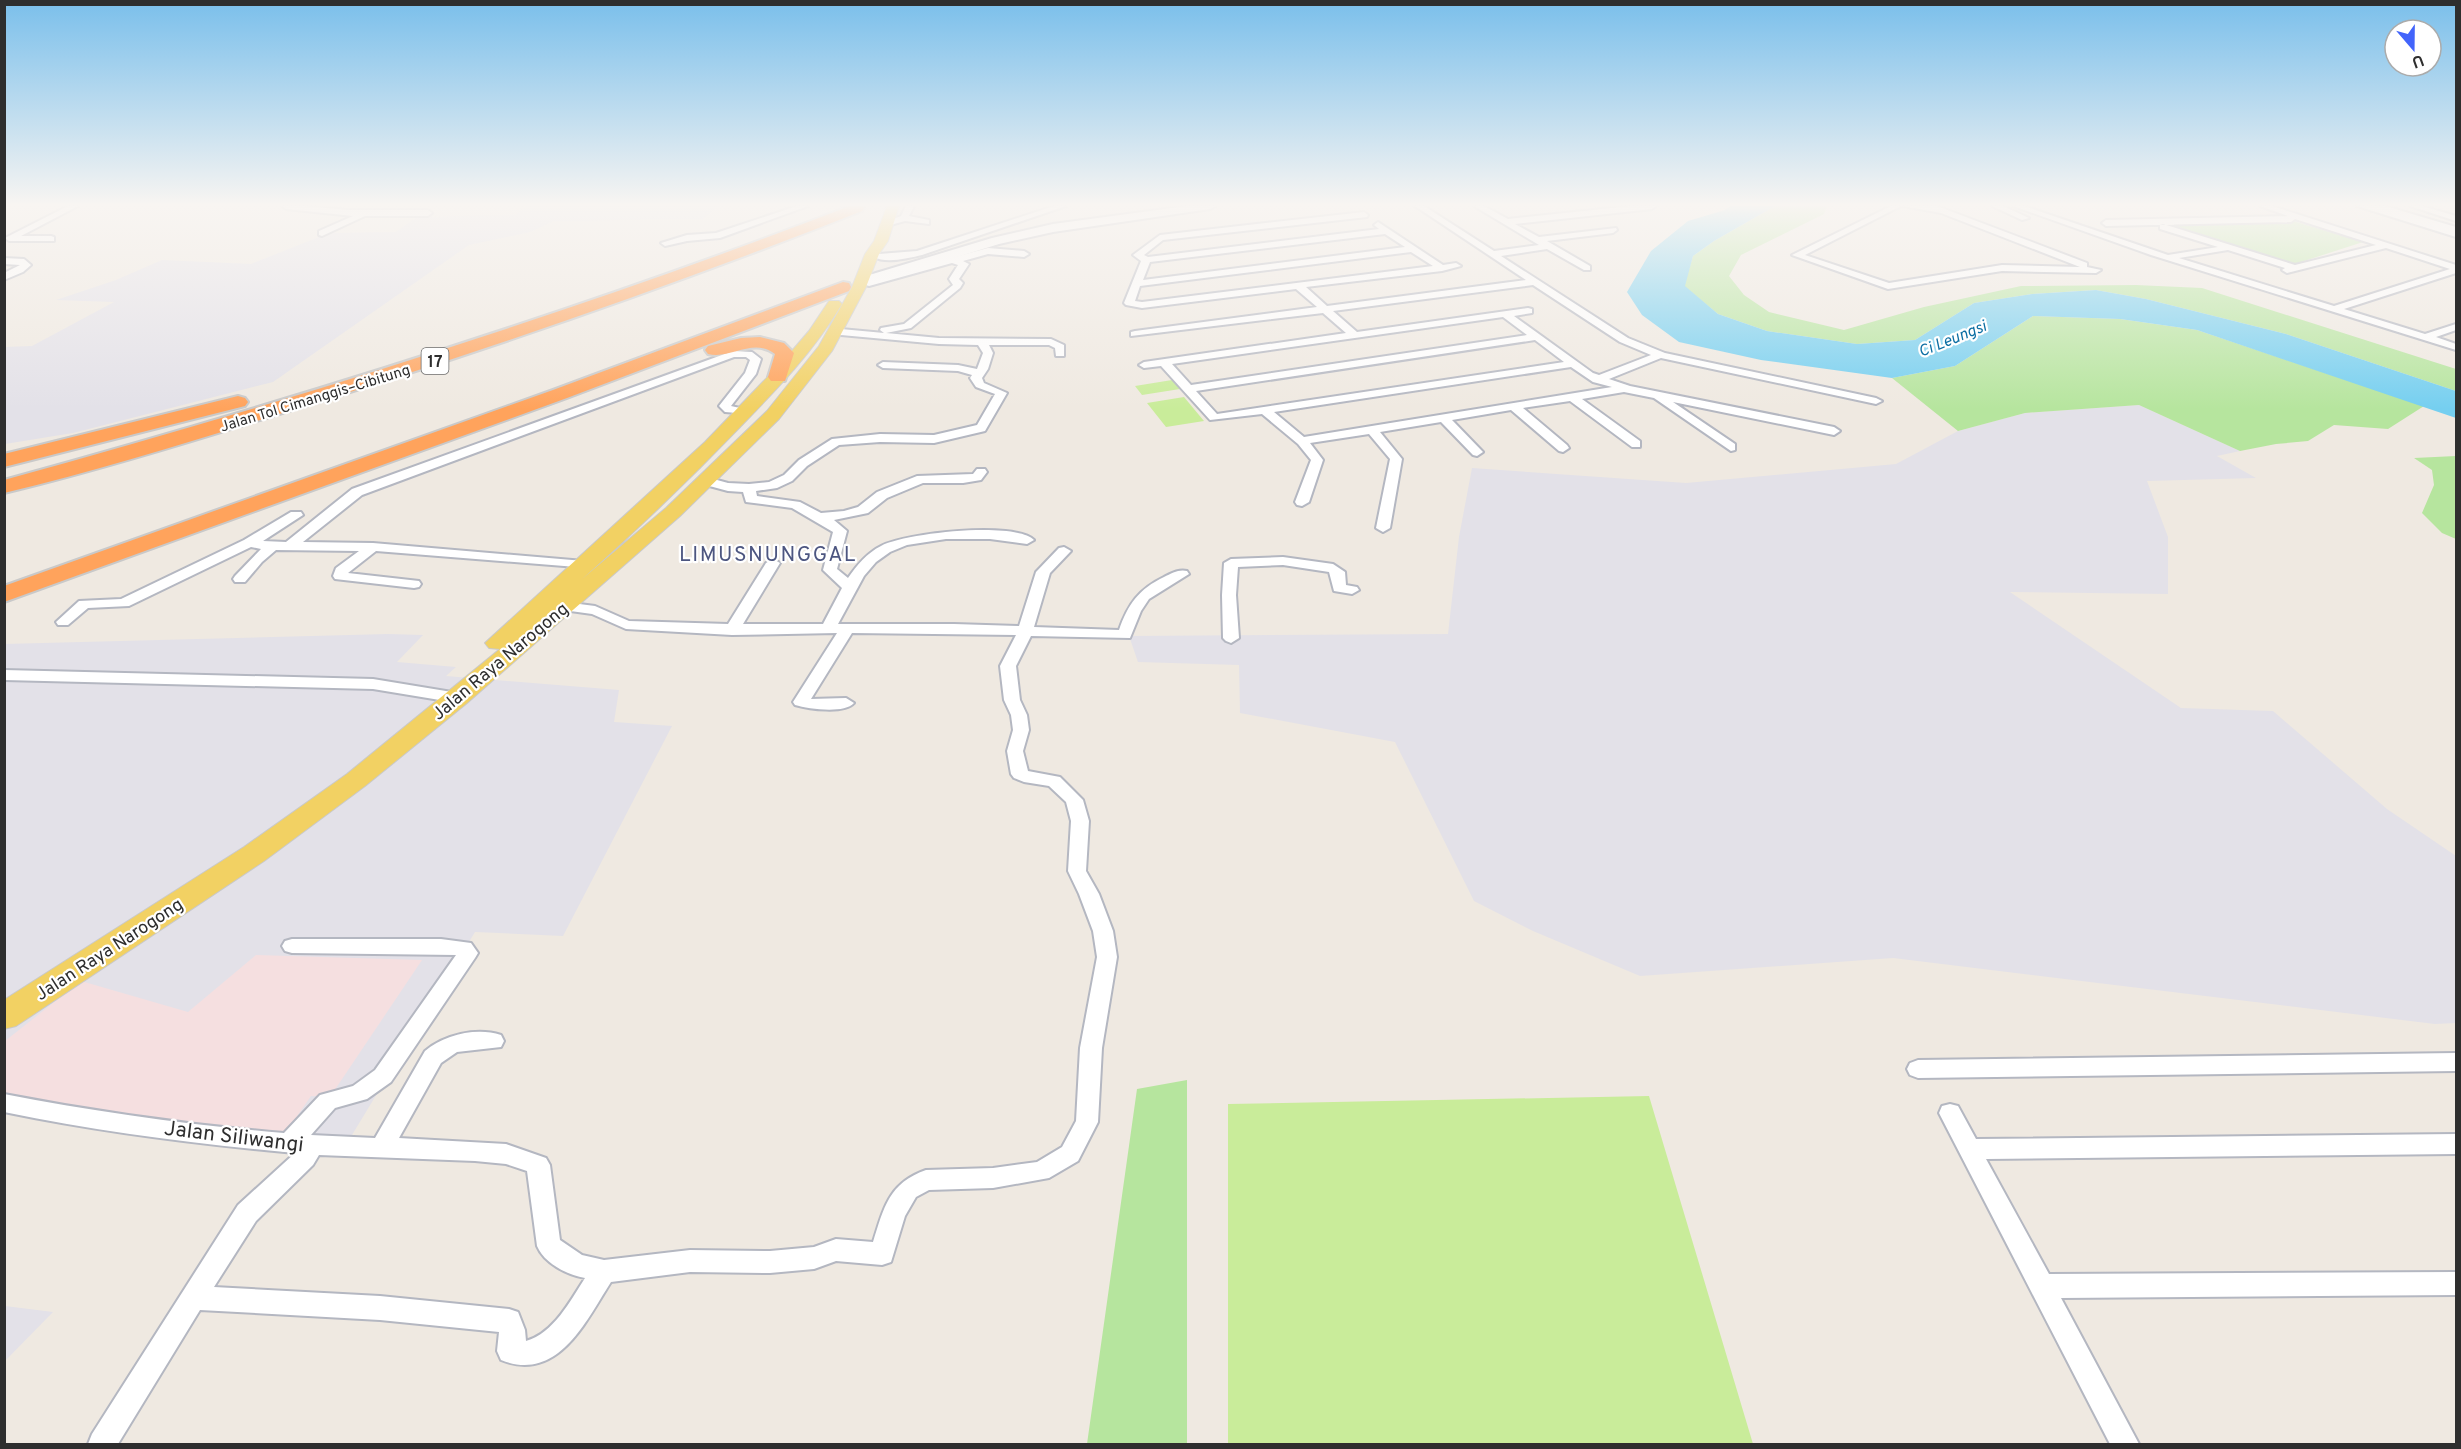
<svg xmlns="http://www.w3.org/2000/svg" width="2461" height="1449" viewBox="0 0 2461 1449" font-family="Overpass,sans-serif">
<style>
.industrial{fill:#e3e1e8}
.medical{fill:#f5dfe0}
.green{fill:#b6e59e}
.pitch{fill:#c9ec9a}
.water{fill:#75cff0}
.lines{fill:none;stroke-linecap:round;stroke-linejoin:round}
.street-casing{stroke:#b4b7c1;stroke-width:4}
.secondary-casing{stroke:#b4b7c1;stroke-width:4}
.primary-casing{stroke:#c9c9c9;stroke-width:2}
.highway-casing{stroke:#c9c9c9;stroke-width:4}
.street{fill:#fff;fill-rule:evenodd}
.secondary{fill:#fff;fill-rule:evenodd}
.primary{fill:#f2d163;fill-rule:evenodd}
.highway{fill:#ffa35c;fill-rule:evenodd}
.labels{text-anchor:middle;stroke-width:4.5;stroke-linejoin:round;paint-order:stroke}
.far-street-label{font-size:15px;fill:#2e2e2e;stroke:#fff}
.far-water-label{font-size:16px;font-style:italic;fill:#0d6fa3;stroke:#fff}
.shield{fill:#fff;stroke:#6d6d6d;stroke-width:1.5}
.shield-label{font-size:16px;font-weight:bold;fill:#2e2e2e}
.street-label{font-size:18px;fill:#2e2e2e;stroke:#fff}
.quarter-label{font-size:21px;letter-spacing:1.5px;fill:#4d5680;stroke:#fff}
.near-street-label{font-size:21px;fill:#2e2e2e;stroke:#fff}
</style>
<rect width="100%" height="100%" fill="#efe9e1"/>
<path class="industrial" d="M 526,206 L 721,206 L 702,219 L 554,221 L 530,232 L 469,245 L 273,382 L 73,433 L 5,444 L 5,347 L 32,346 L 114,302 L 56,300 L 116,280 L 162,260 L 251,264 L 329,233 L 396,232 L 417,217 L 515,215 Z
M 2139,405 L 2240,451 L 2217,456 L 2256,478 L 2147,481 L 2168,537 L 2168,594 L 2010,592 L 2181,708 L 2273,711 L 2387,809 L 2456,856 L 2456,1023 L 2435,1024 L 1893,958 L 1640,976 L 1533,931 L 1474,901 L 1395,742 L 1240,713 L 1239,665 L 1138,662 L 1129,636 L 1448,634 L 1459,537 L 1472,468 L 1686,483 L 1896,464 L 1958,431 L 2025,413 Z
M 388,634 L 423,635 L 397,662 L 456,667 L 446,676 L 619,690 L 614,722 L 672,726 L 563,936 L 475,932 L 352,1135 L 288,1150 L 54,1123 L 5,1113 L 4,644 Z
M 5,1306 L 53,1312 L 5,1361 L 4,1306 Z"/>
<path class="medical" d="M 256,955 L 422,960 L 330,1097 L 311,1096 L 284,1135 L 5,1101 L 5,1041 L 81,981 L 188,1012 Z"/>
<path class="green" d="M 1775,206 L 1827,206 L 1824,214 L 1741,255 L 1729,276 L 1744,295 L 1769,312 L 1844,330 L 1924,307 L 2021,286 L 2136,285 L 2202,288 L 2456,369 L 2456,391 L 2286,334 L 2146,299 L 2096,290 L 2032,294 L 1974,303 L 1915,340 L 1857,344 L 1767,331 L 1718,314 L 1684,286 L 1693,256 L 1714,241 Z
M 2293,221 L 2363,242 L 2298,263 L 2290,263 L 2179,230 L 2172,225 Z
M 2033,316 L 2120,319 L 2197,330 L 2424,406 L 2388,429 L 2334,425 L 2308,441 L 2276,444 L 2240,451 L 2139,405 L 2025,413 L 1958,431 L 1892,378 L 1955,366 Z
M 2456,456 L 2456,539 L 2442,533 L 2422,513 L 2434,485 L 2432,470 L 2414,458 Z
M 1187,1080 L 1187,1444 L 1087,1444 L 1137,1089 Z"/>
<path class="pitch" d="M 1172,380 L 1180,389 L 1142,395 L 1135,386 Z
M 1184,397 L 1204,421 L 1166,427 L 1147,403 Z
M 1649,1096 L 1753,1444 L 1228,1444 L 1228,1104 Z"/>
<path class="water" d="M 1730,206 L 1775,206 L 1714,241 L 1693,256 L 1685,286 L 1718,314 L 1767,331 L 1857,344 L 1915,340 L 1974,303 L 2032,294 L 2096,290 L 2146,299 L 2286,334 L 2456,391 L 2456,418 L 2197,330 L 2120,319 L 2033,316 L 1955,366 L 1892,378 L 1761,360 L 1679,342 L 1642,315 L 1627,292 L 1651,251 L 1688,221 L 1725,210 Z"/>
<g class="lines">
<defs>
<path id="street" d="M 68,206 L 78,206 L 21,236 L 51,236 L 54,237 L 54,241 L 9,241 L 5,238 Z
M 282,206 L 306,206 L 347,210 L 428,210 L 432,213 L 428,216 L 365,216 L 322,236 L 319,235 L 319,231 L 353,216 L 286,209 Z
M 797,206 L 808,206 L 720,238 L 687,241 L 665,246 L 661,243 L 687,235 L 716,233 Z
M 906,206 L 914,206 L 909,216 L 929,220 L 929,224 L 905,221 L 883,227 L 883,223 L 901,216 Z
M 1054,206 L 1066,206 L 922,255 C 909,258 886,264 874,257 L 879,254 L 917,251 Z
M 1415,206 L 1424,206 L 1494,251 L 1539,245 L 1474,206 L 1484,206 L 1508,219 L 1631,206 L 1656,206 L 1652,209 L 1515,224 L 1539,237 L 1616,228 L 1617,230 L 1613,233 L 1547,241 L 1590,266 L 1590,270 L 1584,270 L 1547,249 L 1501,256 L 1628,338 L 1665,353 L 1876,398 L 1882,401 L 1876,404 L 1661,358 L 1609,379 L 1630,386 L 1834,427 L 1840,431 L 1834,435 L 1673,402 L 1735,444 L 1735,450 L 1731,451 L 1654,398 L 1624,392 L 1582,399 L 1640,441 L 1640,447 L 1632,447 L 1570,401 L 1523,408 L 1567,445 L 1569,448 L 1563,452 L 1559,451 L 1511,410 L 1452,420 L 1483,452 L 1477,456 L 1473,455 L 1441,422 L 1380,432 L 1402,459 L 1390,528 L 1383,532 L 1376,528 L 1390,459 L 1369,434 L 1310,443 L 1323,460 L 1309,502 L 1302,506 L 1297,505 L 1295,502 L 1311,460 L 1298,444 L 1262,414 L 1210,420 L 1161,366 L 1144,368 L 1139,365 L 1144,362 L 1346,333 L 1323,313 L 1131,336 L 1131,332 L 1135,331 L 1317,307 L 1296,289 L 1142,308 L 1126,305 L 1124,303 L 1141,261 L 1133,255 L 1160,235 L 1364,212 L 1368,215 L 1367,217 L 1163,240 L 1144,255 L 1148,257 L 1379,229 L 1374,225 L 1378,222 L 1443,265 L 1456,263 L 1461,266 L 1442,271 L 1306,287 L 1327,306 L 1526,280 ZM 1385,234 L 1405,247 L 1143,280 L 1150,262 ZM 1411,252 L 1433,266 L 1142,302 L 1135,301 L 1140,286 ZM 1533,285 L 1620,342 L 1651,355 L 1599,375 L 1593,373 L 1514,316 L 1532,313 L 1532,309 L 1528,308 L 1357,332 L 1333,311 ZM 1503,317 L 1527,335 L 1191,385 L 1172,364 ZM 1535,340 L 1564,362 L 1217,414 L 1196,391 ZM 1571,367 L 1593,382 L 1612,387 L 1304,437 L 1274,412 Z
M 1891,206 L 1901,206 L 1805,255 L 1889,283 L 2002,265 L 2080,267 L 1941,213 L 1903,206 L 1937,206 L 2087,263 L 2087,267 L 2101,270 L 2096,273 L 2002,271 L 1888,289 L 1792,255 Z
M 1992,206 L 2003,206 L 2029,218 L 2022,220 Z
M 2013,206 L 2024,206 L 2168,255 L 2218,247 L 2160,229 L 2160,225 L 2163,224 L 2295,265 L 2376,245 L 2295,219 L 2291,222 L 2106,226 L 2102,223 L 2106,220 L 2288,216 L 2260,206 L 2272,206 L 2456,265 L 2456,273 L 2344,309 L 2425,334 L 2456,324 L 2456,330 L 2436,337 L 2456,344 L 2456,350 L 2151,255 ZM 2386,248 L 2450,269 L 2334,306 L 2179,258 L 2228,250 L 2285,268 L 2282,270 L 2287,273 Z
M 2357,206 L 2369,206 L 2456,231 L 2456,237 Z
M 2410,206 L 2422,206 L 2456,216 L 2456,221 Z
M 988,248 L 1024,251 L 1029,254 L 1024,257 L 988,254 L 963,261 L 969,264 L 959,279 L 963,283 L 960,288 L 911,328 L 886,333 L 939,338 L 1051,339 L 1064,345 L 1064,356 L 1056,356 L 1055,348 L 1049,345 L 989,345 L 993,353 L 988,369 L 982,378 L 984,383 L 1007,393 L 985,431 L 934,443 L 880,442 L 839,445 L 807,466 L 792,481 L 777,488 L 756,491 L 757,496 L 800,502 L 821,513 L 844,511 L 858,507 L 877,492 L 917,476 L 973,474 L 977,469 L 985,469 L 987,472 L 981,480 L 963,483 L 923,483 L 887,498 L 868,513 L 834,520 L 847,531 L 837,569 L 848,578 C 857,565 867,553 881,546 C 905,533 1015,521 1034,540 L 1027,544 L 990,539 L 946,539 L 907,545 L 890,552 L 876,562 L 864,576 L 838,624 L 954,624 L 1019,626 L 1036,572 L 1059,548 L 1064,547 L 1071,551 L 1050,573 L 1034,627 L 1119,630 C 1128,604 1139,589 1164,577 C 1172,573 1179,569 1187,571 L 1189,574 L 1149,599 L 1141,611 L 1130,638 L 1031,636 L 1016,666 L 1020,700 L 1027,715 L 1029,730 L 1023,751 L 1028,771 L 1060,777 L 1083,800 L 1089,821 L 1086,871 L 1099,894 L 1113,931 L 1117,957 L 1102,1048 L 1098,1122 L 1078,1161 L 1049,1178 L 993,1188 L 929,1190 L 916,1197 L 905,1216 L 891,1262 L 882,1265 L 836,1261 L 814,1269 L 770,1273 L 690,1272 L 611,1282 C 586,1321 558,1383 501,1360 L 497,1351 L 499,1332 L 380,1320 L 200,1310 L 118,1444 L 88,1444 L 92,1434 L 238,1205 L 295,1153 C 197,1144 101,1132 4,1112 L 4,1094 C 97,1112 190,1125 284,1133 L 320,1095 L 353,1086 L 375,1070 L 456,955 L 292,953 L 285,951 L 282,946 L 285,941 L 292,939 L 441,939 L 471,943 L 478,953 L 475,958 L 391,1082 L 367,1099 L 335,1108 L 311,1135 L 375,1138 L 425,1051 C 444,1035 476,1027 501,1035 L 504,1041 L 501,1047 L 457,1052 L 441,1063 L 399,1138 L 506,1144 L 546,1158 L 550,1165 L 560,1240 L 582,1255 L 604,1260 L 690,1250 L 770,1251 L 814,1247 L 836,1239 L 873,1242 C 884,1207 889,1183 926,1170 L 993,1168 L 1037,1162 L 1062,1147 L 1076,1121 L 1080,1048 L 1097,957 L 1093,931 L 1079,894 L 1068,871 L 1071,821 L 1066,802 L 1049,786 L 1024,782 L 1014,778 L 1011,774 L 1007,751 L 1013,730 L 1011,715 L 1004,700 L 1000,666 L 1016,635 L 852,633 L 811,699 L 846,698 L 854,703 C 844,714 809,709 795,705 L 793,702 L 837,633 L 732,635 L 626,629 L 592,614 L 556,609 L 549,605 L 556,601 L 595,606 L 629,621 L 728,624 L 766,563 L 773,559 L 780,563 L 743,624 L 823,624 L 842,588 L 823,570 L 833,532 L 792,508 L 746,502 L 743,492 L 728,491 L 702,484 L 700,481 L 706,477 L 728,483 L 749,484 L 769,482 L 784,475 L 799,460 L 832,439 L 880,434 L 934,435 L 977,425 L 995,394 L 976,387 L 970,378 L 972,375 L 958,371 L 883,368 L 878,365 L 883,362 L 958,365 L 977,369 L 983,353 L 978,345 L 939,344 L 841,335 L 836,332 L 841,329 L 884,333 L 880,330 L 881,328 L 904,324 L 953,285 L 949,279 L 958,265 L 952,263 L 869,286 L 866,285 L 866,281 ZM 319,1155 L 475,1161 L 506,1164 L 527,1171 L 537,1246 C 544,1263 567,1275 585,1278 C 570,1301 554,1333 526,1341 L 525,1330 L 518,1312 L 509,1309 L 380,1296 L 214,1287 L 256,1221 L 313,1165 Z
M 4,258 L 24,259 L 31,265 L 23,272 L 4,280 L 4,273 L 20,265 L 4,264 Z
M 733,351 L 752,352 L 761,359 L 756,374 L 731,406 L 749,410 L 749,414 L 725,412 L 719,406 L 745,373 L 750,360 L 746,357 L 734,357 L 362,495 L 303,542 L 373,543 L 584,561 L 589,562 L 591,565 L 589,568 L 376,551 L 348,573 L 419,581 L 421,584 L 419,587 L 414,588 L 335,579 L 333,576 L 336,568 L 359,551 L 276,550 L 262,562 L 245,582 L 235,582 L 233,579 L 235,576 L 261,549 L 251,547 L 129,606 L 88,608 L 68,625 L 58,625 L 56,622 L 79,601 L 121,599 L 244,540 L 291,512 L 301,512 L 303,515 L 263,541 L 286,542 L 352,489 Z
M 1283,557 L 1333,564 L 1345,572 L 1346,585 L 1357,587 L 1359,590 L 1352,594 L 1334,591 L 1329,572 L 1283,565 L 1238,567 L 1236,595 L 1239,638 L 1231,643 L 1226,641 L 1223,638 L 1222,595 L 1224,563 L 1231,559 Z
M 4,670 L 373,679 L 458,693 L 466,698 L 458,703 L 373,689 L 4,680 Z
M 2456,1053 L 2456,1071 L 1918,1078 L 1910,1075 L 1907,1069 L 1910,1063 L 1918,1060 Z
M 1950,1104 L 1958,1106 L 1976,1139 L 2456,1134 L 2456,1154 L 1986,1159 L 2049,1274 L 2456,1272 L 2456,1295 L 2061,1298 L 2139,1444 L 2110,1444 L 1939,1113 L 1942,1106 Z"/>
<path id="secondary" d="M 1187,206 L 1216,206 L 1210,209 L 1053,232 L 999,244 L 876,282 L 871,283 L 865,279 L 866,276 L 992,238 L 1053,224 Z
M 2368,206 L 2385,206 L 2456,227 L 2456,234 Z"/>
<path id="primary" d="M 887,206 L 899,206 L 888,241 L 879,254 L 866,287 L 832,351 L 779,419 L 680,516 L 467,703 L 365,786 L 264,861 L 16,1026 L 4,1029 L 4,1000 L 244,847 L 347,774 L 500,649 L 489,648 L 485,643 L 705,442 L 785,359 L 809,331 L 829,301 L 839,301 L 842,304 C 814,351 777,389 740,427 C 689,480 636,531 581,580 L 666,508 L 767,411 L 819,346 L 852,287 L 865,254 L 874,241 Z"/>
<path id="highway" d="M 850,206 L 863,206 L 864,208 L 862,211 C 666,288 468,357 266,418 C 180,445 92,472 4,493 L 4,480 C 291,401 573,313 850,206 Z
M 843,282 L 849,283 L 851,287 L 849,291 L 567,398 L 4,602 L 4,586 L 553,390 Z
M 760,337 L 784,343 L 794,353 L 785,381 L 771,381 L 768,377 L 775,354 C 753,337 730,360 708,354 L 705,350 L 708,346 L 741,338 Z
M 238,396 L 245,398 L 248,402 L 245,406 L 4,467 L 4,454 Z"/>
</defs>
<use href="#street" class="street-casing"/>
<use href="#secondary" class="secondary-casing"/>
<use href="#primary" class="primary-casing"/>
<use href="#highway" class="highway-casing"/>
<use href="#street" class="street"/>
<use href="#secondary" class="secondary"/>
<use href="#primary" class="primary"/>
<use href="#highway" class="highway"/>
</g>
<linearGradient id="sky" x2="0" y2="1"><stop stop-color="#7abfeb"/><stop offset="0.5" stop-color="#f8f5f2"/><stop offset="1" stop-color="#f8f5f2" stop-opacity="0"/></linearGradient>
<rect width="2461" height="409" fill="url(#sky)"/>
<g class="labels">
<g class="far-street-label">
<text transform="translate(315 398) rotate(-17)" y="5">Jalan Tol Cimanggis–Cibitung</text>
</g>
<g class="far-water-label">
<text transform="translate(1952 338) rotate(-22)" y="6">Ci Leungsi</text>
</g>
<rect class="shield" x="421.5" y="348" width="27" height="26" rx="4.5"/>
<g class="shield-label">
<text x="435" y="367">17</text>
</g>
<g class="street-label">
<text transform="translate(500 661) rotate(-40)" y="6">Jalan Raya Narogong</text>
<text transform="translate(109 949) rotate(-33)" y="6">Jalan Raya Narogong</text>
</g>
<g class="quarter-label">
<text x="768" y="561">LIMUSNUNGGAL</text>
</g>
<g class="near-street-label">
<text transform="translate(234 1136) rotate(7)" y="7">Jalan Siliwangi</text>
</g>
</g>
<rect width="2461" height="1449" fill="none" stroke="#2e2e2e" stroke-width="12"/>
<g transform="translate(2413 48) rotate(160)"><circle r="28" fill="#ffffff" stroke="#ababab" stroke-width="1.5"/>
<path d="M0-4.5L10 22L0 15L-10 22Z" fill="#4264fb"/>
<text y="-9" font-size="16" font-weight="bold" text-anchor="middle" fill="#2e2e2e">U</text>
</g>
</svg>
